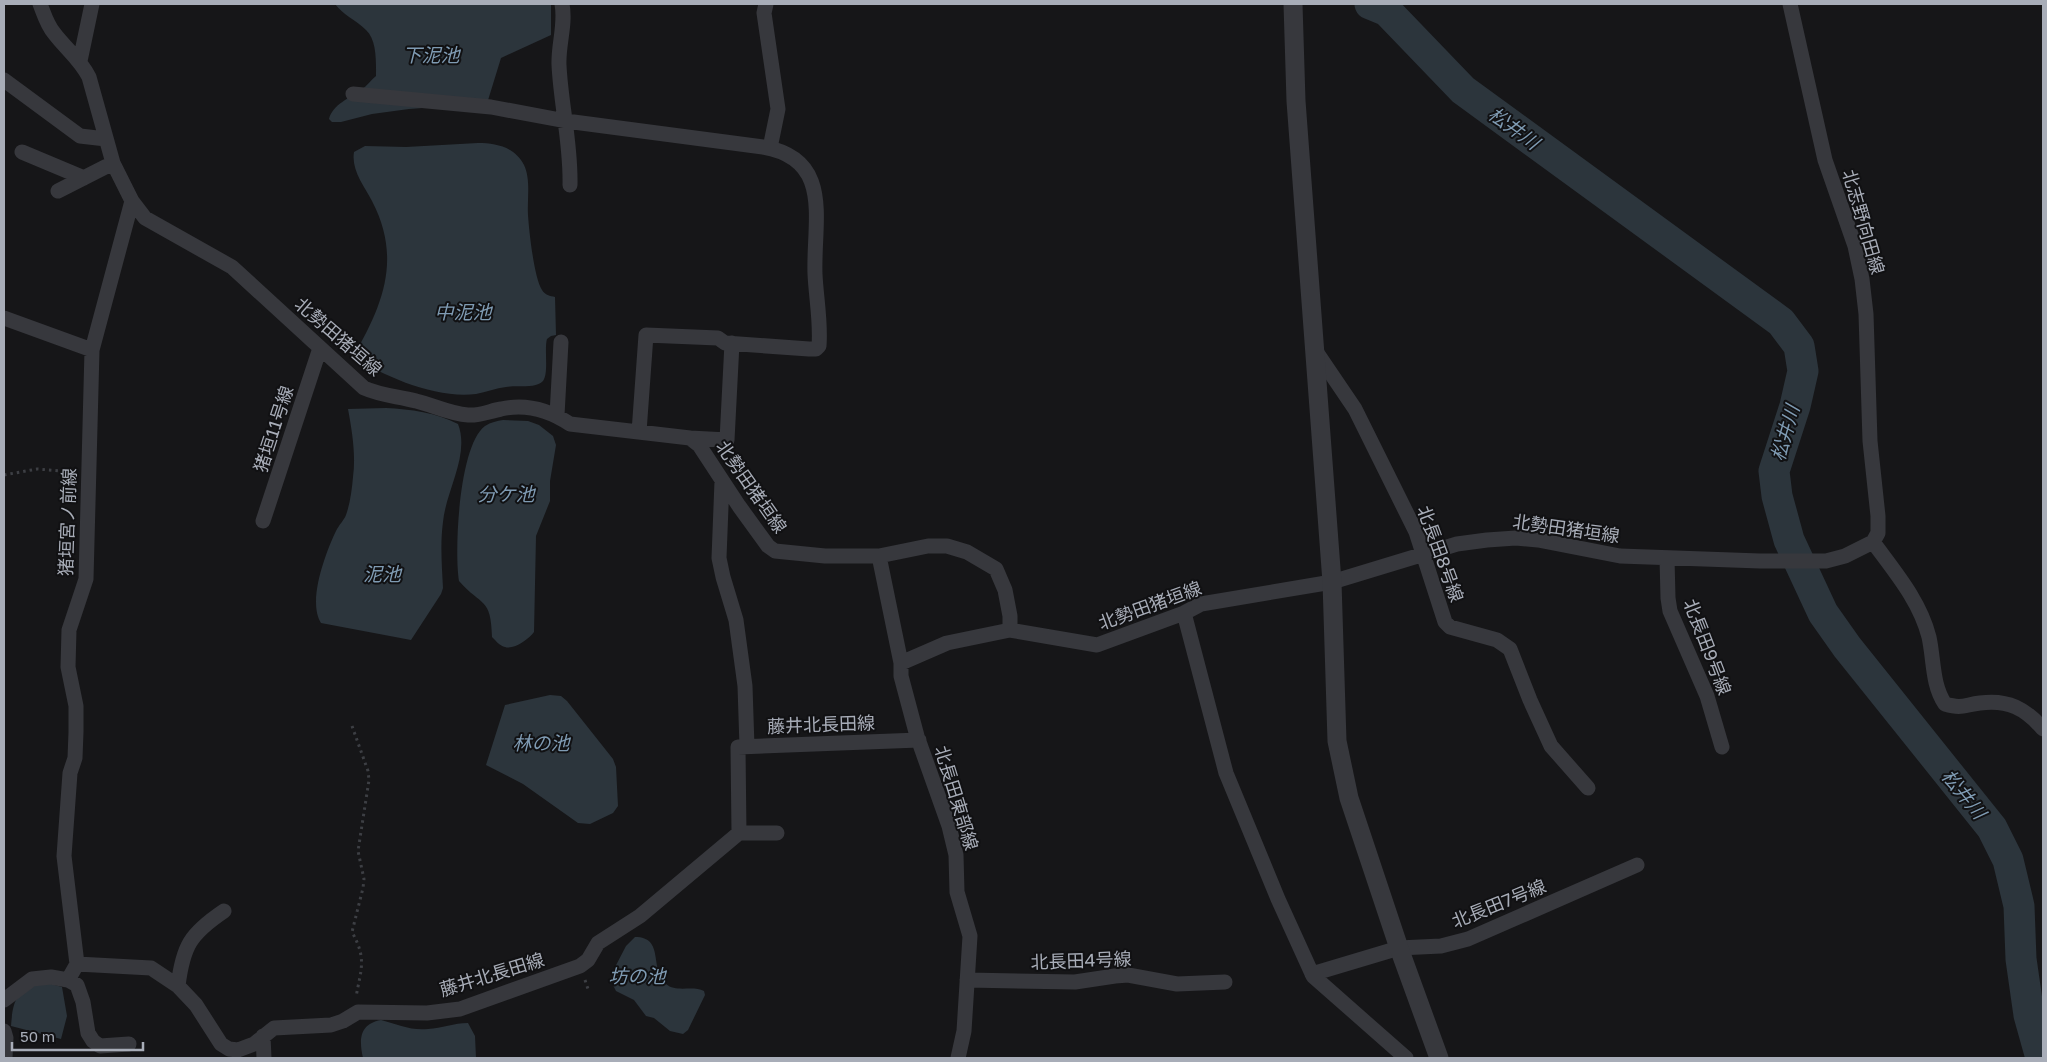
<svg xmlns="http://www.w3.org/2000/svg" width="2047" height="1062" viewBox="0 0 2047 1062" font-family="'Golos Text','Noto Sans JP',sans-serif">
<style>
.water{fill:#2c353c}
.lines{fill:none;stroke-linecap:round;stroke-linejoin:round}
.river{stroke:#2c353c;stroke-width:31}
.path{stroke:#3d3f44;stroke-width:3;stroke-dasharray:2.5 4;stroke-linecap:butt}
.minor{stroke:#37383d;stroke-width:15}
.tertiary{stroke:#37383d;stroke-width:19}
.labels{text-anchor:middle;stroke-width:4;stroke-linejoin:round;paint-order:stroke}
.street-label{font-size:18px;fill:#a8adb8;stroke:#111113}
.water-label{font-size:19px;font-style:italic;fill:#7f9bb3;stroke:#111113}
</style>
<rect width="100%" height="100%" fill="#161618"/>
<path class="water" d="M 335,4 L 551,4 L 551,35 L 501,58 L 485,110 L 436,107 L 409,109 L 372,114 L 341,122 L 332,122 L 329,119 C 333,104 350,98 361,90 C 367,86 371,80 376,76 C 376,62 377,40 366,30 C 356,20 343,15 335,4 Z
M 478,143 C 496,143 515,147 524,165 C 531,180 527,199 528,215 C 529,230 534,278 542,290 C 545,295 550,296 555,297 L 556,335 L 551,336 L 547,339 C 544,349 549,373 543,381 C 536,389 516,385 506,387 C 496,388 486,392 476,394 C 436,399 386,377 353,357 C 383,305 402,259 372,201 C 364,186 351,170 354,152 L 365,146 L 406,147 Z
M 386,408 C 410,409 437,413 458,424 C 470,455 446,490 443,522 C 440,544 442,567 443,588 L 441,594 L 411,640 L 321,623 C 307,601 326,552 336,531 C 339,525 344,520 346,515 C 350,504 352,489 353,477 C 356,454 352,431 348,409 Z
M 503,420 L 528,421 L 539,425 L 553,436 L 556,445 L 550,481 L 550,501 L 536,536 L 534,632 C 529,639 514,650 505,647 C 500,646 496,641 492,637 C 491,597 482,607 459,581 C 454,550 459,445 485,426 C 491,422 497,421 503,420 Z
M 550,695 L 561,696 L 567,701 L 613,759 L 616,767 L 618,806 L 613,813 L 590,824 L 578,823 L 523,784 L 486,765 L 505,705 Z
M 635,937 C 665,937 649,969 666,984 C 676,993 693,985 704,991 L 705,995 L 688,1030 L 683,1034 L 670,1031 L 654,1018 L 646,1016 L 634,1000 L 616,991 L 612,983 L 613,971 L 626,946 Z
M 40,981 L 62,987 L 67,1016 L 61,1039 L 11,1026 C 13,1000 16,992 40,981 Z
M 381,1020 C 397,1024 411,1031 428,1029 C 442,1028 454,1023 468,1023 L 475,1036 L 476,1058 L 363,1058 C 359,1040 359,1024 381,1020 Z"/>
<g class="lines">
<path class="river" d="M 1370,4 L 1387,11 L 1463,90 L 1781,322 L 1799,346 L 1803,371 L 1795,406 L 1774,471 L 1777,496 L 1789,540 L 1823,613 L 1847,647 L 1992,828 L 2008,860 L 2019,906 L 2021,959 L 2029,1015 L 2041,1058"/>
<path class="path" d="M 4,475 L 37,469 L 75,472
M 352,726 L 368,771 L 369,780 L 358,851 L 364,879 L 363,888 L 352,932 C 367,959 361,969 356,997
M 585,980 L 588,989"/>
<path class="minor" d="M 40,4 C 44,14 47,25 54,33 C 66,49 80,59 89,77 L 113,163 L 132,201 L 145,218 L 232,267 L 364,388 C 382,396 398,396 416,401 C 433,405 450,414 468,415 C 479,416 490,411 501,409 C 527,403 549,410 570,424 L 690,438 L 699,445 L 739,506 L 768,546 L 775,551 L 825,556 L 879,556 L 928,546 L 947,546 L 967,552 L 996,569 L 1005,590 L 1010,616 L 1010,630 L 1097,645 L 1184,613 L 1201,604 L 1332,582 L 1457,544 L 1487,540 L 1516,538 L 1538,540 L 1620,556 L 1760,561 L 1826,561 L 1845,556 L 1873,542 C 1895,572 1920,601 1929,637 C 1934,660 1932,685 1945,704 C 1962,709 1964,705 1980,703 C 2008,699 2026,709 2043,729
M 562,4 C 566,24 558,45 559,65 C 561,106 571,143 570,185
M 766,4 L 764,13 L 778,109 L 770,148
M 1790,4 L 1825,160 L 1855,246 L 1862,279 L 1866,314 L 1870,441 L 1878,516 L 1878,533 L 1873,542
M 80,61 L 92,4
M 4,80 L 80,136 L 106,139
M 353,94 L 491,107 L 566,121 L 763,147 C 834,159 813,221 815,274 C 816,297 821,322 819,346 L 816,349 L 809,349 L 725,343 L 718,338 L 646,335 L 639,432
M 22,152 L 84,178
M 58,191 L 113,163
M 4,318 L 92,350
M 1315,350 L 1355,409 L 1416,532 L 1445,622 L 1450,627 L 1497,640 L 1510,649 L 1530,700 L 1551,746 L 1588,788
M 557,415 L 561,342
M 690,438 L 727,440 L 732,343
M 722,481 L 719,558 L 723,577 L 736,620 L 745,686 L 747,747
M 263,521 L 320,348
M 879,556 L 901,663
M 1667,558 L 1668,598 L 1670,611 L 1707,696 L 1722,747
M 1184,613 L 1226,773 L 1278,899 L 1313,976 L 1406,1058
M 739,833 L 777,833
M 77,964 L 64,856 L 70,773 L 75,758 L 76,732 L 76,706 L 68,667 L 69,630 L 86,579 L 92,350 L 132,201
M 1312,974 L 1399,948 L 1441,946 L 1468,939 L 1637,865
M 68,980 L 77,985 L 83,1002 L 88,1033 L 93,1041 L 100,1046 L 129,1044
M 967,980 L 1075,982 L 1115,976 L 1128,975 L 1177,984 L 1225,982
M 178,986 C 183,946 190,934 224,911
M 4,1000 L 32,979 L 51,977 L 68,980 L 77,964 L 151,968 L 178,986 L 196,1005 L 221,1044 L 229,1049 L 238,1050 L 254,1044 L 274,1028 L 331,1025 L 343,1021 L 358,1012 L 427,1013 L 460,1009 L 580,966 L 588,960 L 598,943 L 640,916 L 739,833 L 738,747 L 919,740
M 4,1031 L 6,1038 L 5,1058
M 263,1036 L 264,1058
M 958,1058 L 964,1031 L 970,936 L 957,892 L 956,855 L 949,826 L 917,736 L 901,676 L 901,663 L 947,643 L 1010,630"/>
<path class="tertiary" d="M 1293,4 L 1296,101 L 1332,582 L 1337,741 L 1349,798 L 1399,948 L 1439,1058"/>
</g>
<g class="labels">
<g class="street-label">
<text transform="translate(1863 222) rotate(74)" y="6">北志野向田線</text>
<text transform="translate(338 337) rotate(41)" y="6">北勢田猪垣線</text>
<text transform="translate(274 429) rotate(-72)" y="6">猪垣11号線</text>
<text transform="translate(751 487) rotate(55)" y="6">北勢田猪垣線</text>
<text transform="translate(68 522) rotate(-88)" y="6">猪垣宮ノ前線</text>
<text transform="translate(1566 529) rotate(8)" y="6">北勢田猪垣線</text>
<text transform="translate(1440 554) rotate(70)" y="6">北長田8号線</text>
<text transform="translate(1150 606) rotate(-20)" y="6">北勢田猪垣線</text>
<text transform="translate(1707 647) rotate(69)" y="6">北長田9号線</text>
<text transform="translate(821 725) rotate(-2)" y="6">藤井北長田線</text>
<text transform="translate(956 798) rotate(73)" y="6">北長田東部線</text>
<text transform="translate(1499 904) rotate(-22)" y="6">北長田7号線</text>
<text transform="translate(1081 961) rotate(-2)" y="6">北長田4号線</text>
<text transform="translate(492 975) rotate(-17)" y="6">藤井北長田線</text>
</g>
<g class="water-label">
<text x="431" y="62">下泥池</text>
<text transform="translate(1514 128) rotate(36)" y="7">松井川</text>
<text x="463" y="319">中泥池</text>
<text transform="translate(1785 433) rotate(-74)" y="7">松井川</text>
<text x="506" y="501">分ケ池</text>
<text x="382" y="581">泥池</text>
<text x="541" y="750">林の池</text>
<text transform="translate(1964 794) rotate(51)" y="7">松井川</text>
<text x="637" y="983">坊の池</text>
</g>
</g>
<rect width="2047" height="1062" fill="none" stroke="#a8adb8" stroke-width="10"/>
<path d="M12 1042v8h131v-8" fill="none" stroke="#a8adb8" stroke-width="2.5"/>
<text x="20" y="1042" font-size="15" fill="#a8adb8" stroke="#111113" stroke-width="4" paint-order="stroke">50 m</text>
</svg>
